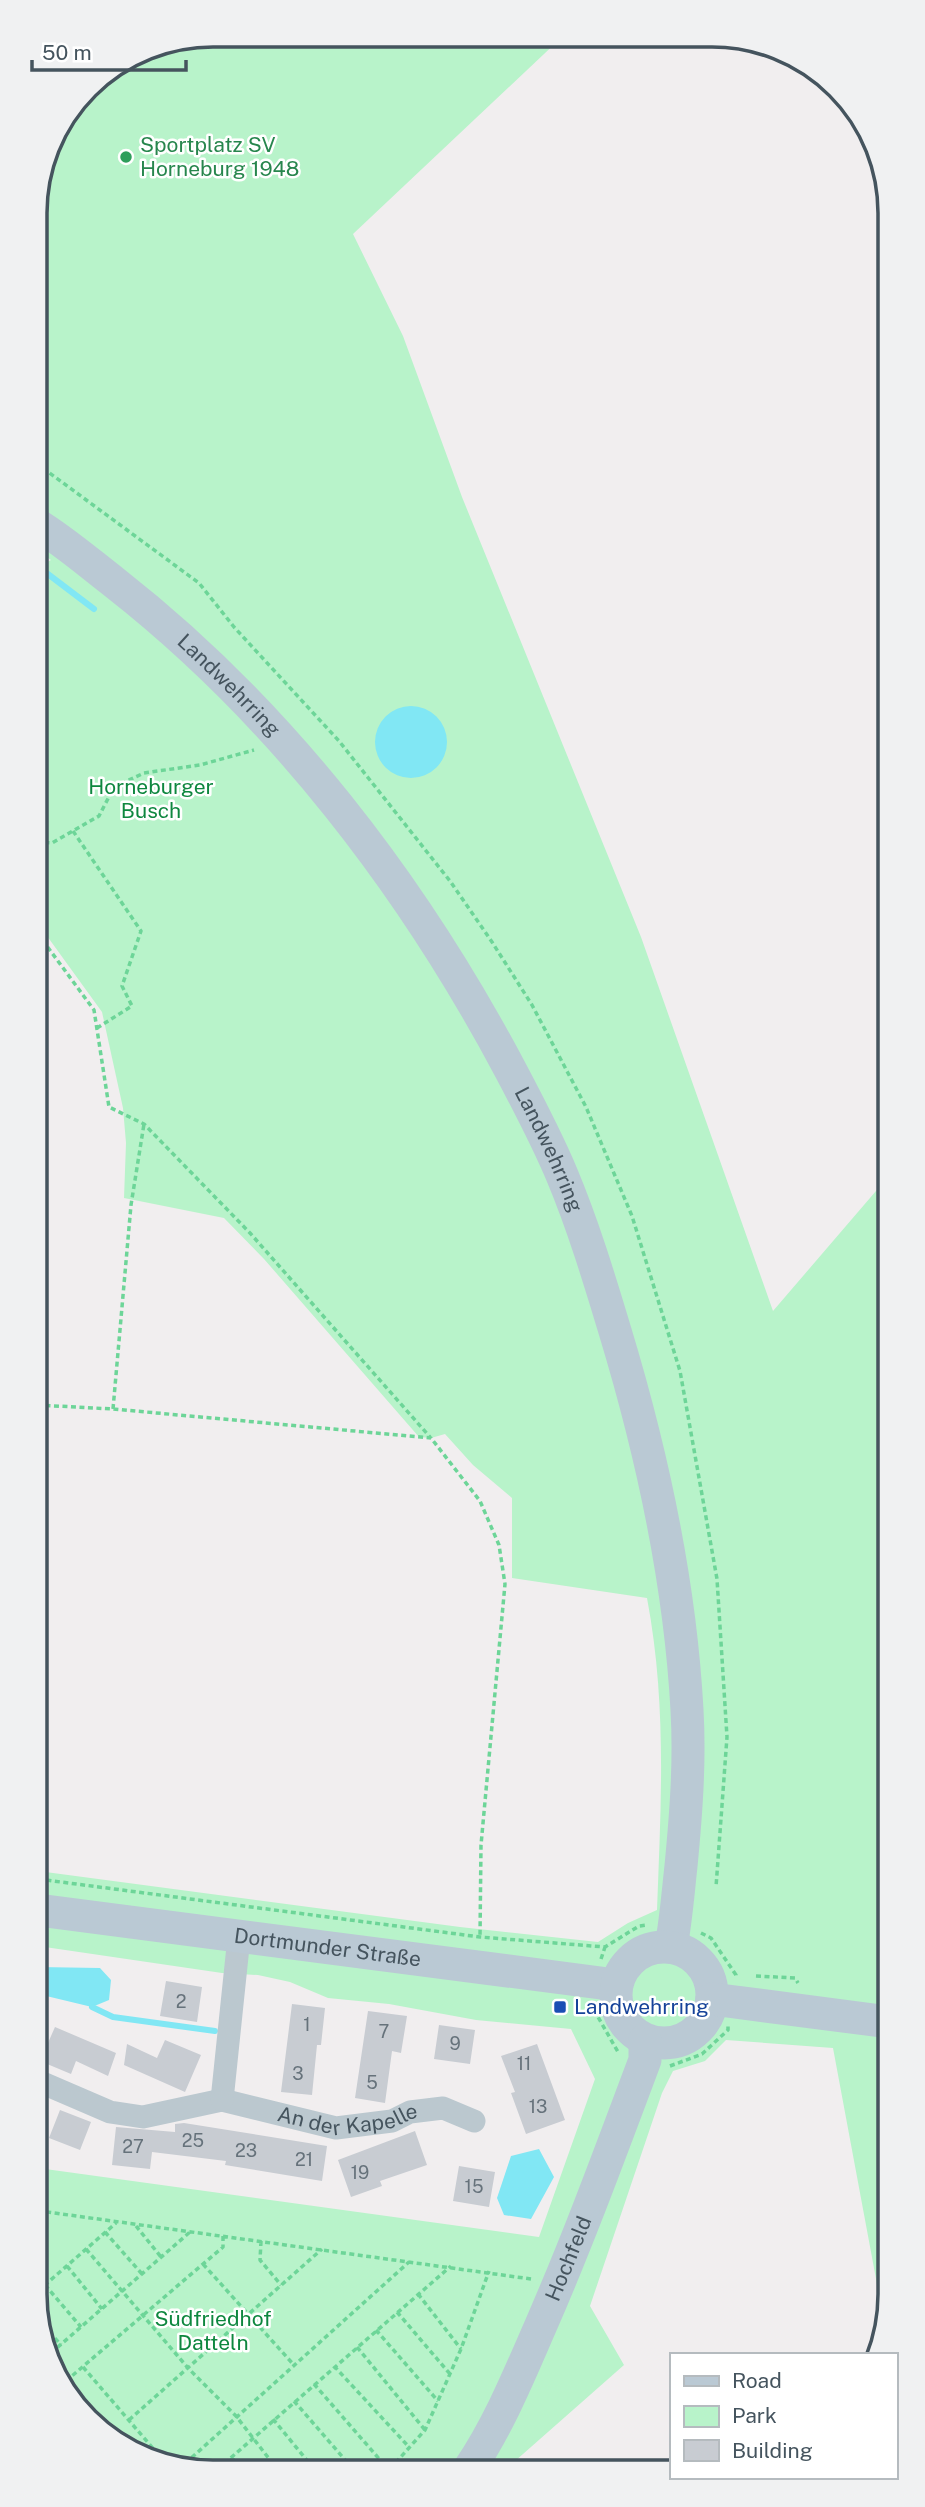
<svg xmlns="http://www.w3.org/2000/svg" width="925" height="2507" viewBox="0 0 925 2507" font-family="'Public Sans',sans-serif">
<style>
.green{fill:#b8f3ca}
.water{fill:#81e7f4}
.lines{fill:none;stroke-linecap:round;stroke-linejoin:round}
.stream{stroke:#81e7f4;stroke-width:6}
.building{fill:#c8ccd2}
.path{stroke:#6dd598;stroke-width:3.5;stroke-dasharray:5 3.5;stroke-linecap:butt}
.street{stroke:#bbc8cf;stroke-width:23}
.secondary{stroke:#bac9d4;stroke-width:33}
.leisure-dot{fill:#2e9e5b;stroke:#fff;stroke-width:2.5}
.transit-dot{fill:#1a4fb4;stroke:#fff;stroke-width:2.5}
.labels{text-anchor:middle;stroke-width:5;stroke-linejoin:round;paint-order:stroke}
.number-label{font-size:18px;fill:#66727b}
.leisure-label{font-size:21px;fill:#27864d;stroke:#fff;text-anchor:start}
.street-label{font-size:21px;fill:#45545e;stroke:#fff}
.park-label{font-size:21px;fill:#0e873f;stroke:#fff}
.transit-label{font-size:21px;fill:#164399;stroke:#fff;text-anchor:start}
.rim{fill:none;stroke:#45545e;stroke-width:3.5}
</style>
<rect width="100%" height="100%" fill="#f1eeef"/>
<path class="green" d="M 213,35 L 562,37 L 353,234 L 403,336 L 462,497 L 641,937 L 773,1311 L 888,1177 L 890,2305 L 885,2327 L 833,2048 L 726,2040 L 705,2061 L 673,2071 L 662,2093 L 590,2306 L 624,2365 L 506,2469 L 179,2469 L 88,2420 L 39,2329 L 38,2168 L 539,2237 L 595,2079 L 571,2029 L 476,2020 L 389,2004 L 328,1998 L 290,1982 L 258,1975 L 222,1973 L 38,1946 L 38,1871 L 460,1927 L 598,1942 L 628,1923 L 657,1910 C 661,1803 667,1704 647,1598 L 512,1578 L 512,1498 L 473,1465 L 445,1434 L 431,1438 L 419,1437 L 264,1259 L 224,1218 L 124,1198 L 126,1143 L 123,1108 L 102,1012 L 47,936 L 36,929 L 36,568 L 51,560 L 36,549 L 35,201 L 53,135 L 95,80 L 145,48 Z"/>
<path class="water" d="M375 742a36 36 0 1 1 72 0a36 36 0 1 1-72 0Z
M 38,1967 L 100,1968 L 111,1980 L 109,2000 L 92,2007 L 38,1994 Z
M 539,2149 L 554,2177 L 531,2219 L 504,2215 L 497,2198 L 511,2156 Z"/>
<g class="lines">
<path class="stream" d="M 36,565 L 94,609
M 92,2007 L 113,2017 L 215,2031"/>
</g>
<path class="building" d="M 166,1981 L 202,1987 L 197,2022 L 160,2016 Z
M 292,2004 L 325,2008 L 321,2045 L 317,2045 L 312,2095 L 281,2092 Z
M 368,2011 L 407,2016 L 401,2053 L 392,2051 L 385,2103 L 355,2098 Z
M 439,2025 L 475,2030 L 470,2064 L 434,2059 Z
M 55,2027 L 116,2053 L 108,2076 L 76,2061 L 71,2074 L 40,2061 Z
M 165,2040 L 201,2055 L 185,2092 L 124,2065 L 127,2044 L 157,2058 Z
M 537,2044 L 565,2120 L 526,2134 L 511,2093 L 515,2092 L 501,2056 Z
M 60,2110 L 91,2122 L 80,2150 L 49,2138 Z
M 184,2123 L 327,2146 L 322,2181 L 225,2165 L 226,2161 L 152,2152 L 150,2169 L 112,2165 L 116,2127 L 175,2132 L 175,2124 Z
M 415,2131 L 427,2165 L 380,2181 L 382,2186 L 351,2197 L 338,2160 Z
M 459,2166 L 495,2172 L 489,2207 L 453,2201 Z"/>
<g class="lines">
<path class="path" d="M 36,463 L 199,583 L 234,627 L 339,741 L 450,881 L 492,942 L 532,1005 L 586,1107 L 632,1216 L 680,1371 L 717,1579 L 727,1737 L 716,1887
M 73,831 L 141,931 L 122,986 L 132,1006 L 97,1028
M 36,842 L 52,843 L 99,816 L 114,787 L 144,773 L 200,765 L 254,750
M 36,935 L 41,938 L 94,1010 L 109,1107 L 144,1124 L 250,1233 L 430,1437
M 37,1405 L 113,1409 L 431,1438 L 480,1501 L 499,1545 L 505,1584 L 481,1845 L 480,1937
M 113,1409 L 131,1205 L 144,1124
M 38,1879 L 480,1937 L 605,1947 L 639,1926 L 647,1925
M 701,1933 L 711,1938 L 736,1975 L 736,1977
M 601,1959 L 605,1947
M 756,1976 L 795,1978 L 798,1983
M 594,2010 L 618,2052
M 670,2066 L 702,2054 L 728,2030 L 728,2026
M 38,2212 L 40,2211 L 531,2279
M 136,2226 L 161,2257
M 105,2232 L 142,2274
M 261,2241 L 260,2260 L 281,2285
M 86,2249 L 188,2368 L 236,2416 L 277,2469
M 203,2264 L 293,2364
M 67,2266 L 102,2309
M 45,2285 L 81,2327
M 38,2291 L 116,2223
M 418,2294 L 461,2349
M 397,2312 L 450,2374
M 38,2319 L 61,2345
M 376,2330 L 438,2401
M 357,2347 L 425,2430
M 51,2353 L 190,2232
M 334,2366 L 409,2447
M 83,2367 L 163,2460
M 66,2381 L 223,2247 L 223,2236
M 314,2384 L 388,2469
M 77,2400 L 101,2427
M 294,2401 L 353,2469
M 273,2419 L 314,2469
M 129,2420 L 322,2249
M 231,2457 L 242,2469
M 179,2469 L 409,2262
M 218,2469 L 451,2266
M 390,2469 L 425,2430 L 461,2349 L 489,2271"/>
<g class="street">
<path id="s1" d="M 38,2081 L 110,2112 L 143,2117 L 222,2100 L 336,2128 L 392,2121 L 410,2112 L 443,2108 L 474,2121"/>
<path d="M 222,2100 L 239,1937"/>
</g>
<g class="secondary">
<path id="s2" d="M 36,524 C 64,541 89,563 115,583 C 281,713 413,886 511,1071 C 529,1105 547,1139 562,1175 C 583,1225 599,1278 615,1331 C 652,1453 680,1581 687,1710 C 690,1762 686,1814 681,1866 C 678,1893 676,1920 671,1947"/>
<path id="s3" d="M 38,1910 L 616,1985"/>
<circle cx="664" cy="1995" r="48"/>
<path d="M 712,1999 L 889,2022"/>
<path id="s4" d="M 469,2469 C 499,2425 520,2373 541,2325 C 579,2238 612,2148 645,2060 L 645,2040"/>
</g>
</g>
<circle class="leisure-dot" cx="126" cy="157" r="7"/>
<rect class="transit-dot" x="553" y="2000" width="14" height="14" rx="3.5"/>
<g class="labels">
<g class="number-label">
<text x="181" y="2008">2</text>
<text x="307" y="2031">1</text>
<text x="384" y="2038">7</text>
<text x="455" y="2050">9</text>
<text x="524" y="2070">11</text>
<text x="298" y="2080">3</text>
<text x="372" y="2089">5</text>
<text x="538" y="2113">13</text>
<text x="193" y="2147">25</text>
<text x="133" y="2153">27</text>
<text x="246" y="2157">23</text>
<text x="304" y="2166">21</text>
<text x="360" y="2179">19</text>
<text x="474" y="2193">15</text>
</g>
<g class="leisure-label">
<text x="140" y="152">Sportplatz SV<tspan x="140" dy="24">Horneburg 1948</tspan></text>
</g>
<g class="street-label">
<text dy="7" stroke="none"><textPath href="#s2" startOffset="252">Landwehrring</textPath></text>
<text dy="7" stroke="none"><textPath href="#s2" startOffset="819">Landwehrring</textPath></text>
<text dy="7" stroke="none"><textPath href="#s3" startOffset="292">Dortmunder Straße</textPath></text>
<text dy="7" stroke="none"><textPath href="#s1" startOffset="322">An der Kapelle</textPath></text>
<text dy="7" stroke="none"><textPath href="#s4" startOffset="233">Hochfeld</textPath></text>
</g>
<g class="park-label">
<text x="151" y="794">Horneburger<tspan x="151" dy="24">Busch</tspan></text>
<text x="213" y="2326">Südfriedhof<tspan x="213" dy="24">Datteln</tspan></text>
</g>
<g class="transit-label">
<text x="574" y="2014">Landwehrring</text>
</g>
</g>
<path d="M0 0H925V2507H0ZM213 47H712A166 166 0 0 1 878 213V2294A166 166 0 0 1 712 2460H213A166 166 0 0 1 47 2294V213A166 166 0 0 1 213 47Z" fill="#f0f1f2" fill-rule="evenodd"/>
<path class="rim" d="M213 47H712A166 166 0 0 1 878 213V2294A166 166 0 0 1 712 2460H213A166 166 0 0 1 47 2294V213A166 166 0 0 1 213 47Z"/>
<rect x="670" y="2353" width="228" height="126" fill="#ffffff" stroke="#b5bbbf" stroke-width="2"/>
<rect x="684" y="2376" width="35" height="10" fill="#bac9d4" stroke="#b5bbbf" stroke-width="2"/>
<text x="732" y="2388" font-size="21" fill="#45545e">Road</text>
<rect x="684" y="2406" width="35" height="21" fill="#b8f3ca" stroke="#b5bbbf" stroke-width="2"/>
<text x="732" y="2423" font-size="21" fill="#45545e">Park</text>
<rect x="684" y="2440" width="35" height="21" fill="#c8ccd2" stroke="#b5bbbf" stroke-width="2"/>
<text x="732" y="2458" font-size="21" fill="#45545e">Building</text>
<path d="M32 60v10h154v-10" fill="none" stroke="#45545e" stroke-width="3.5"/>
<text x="42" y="60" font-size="21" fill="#45545e" stroke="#ffffff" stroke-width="5" paint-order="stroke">50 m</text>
</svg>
